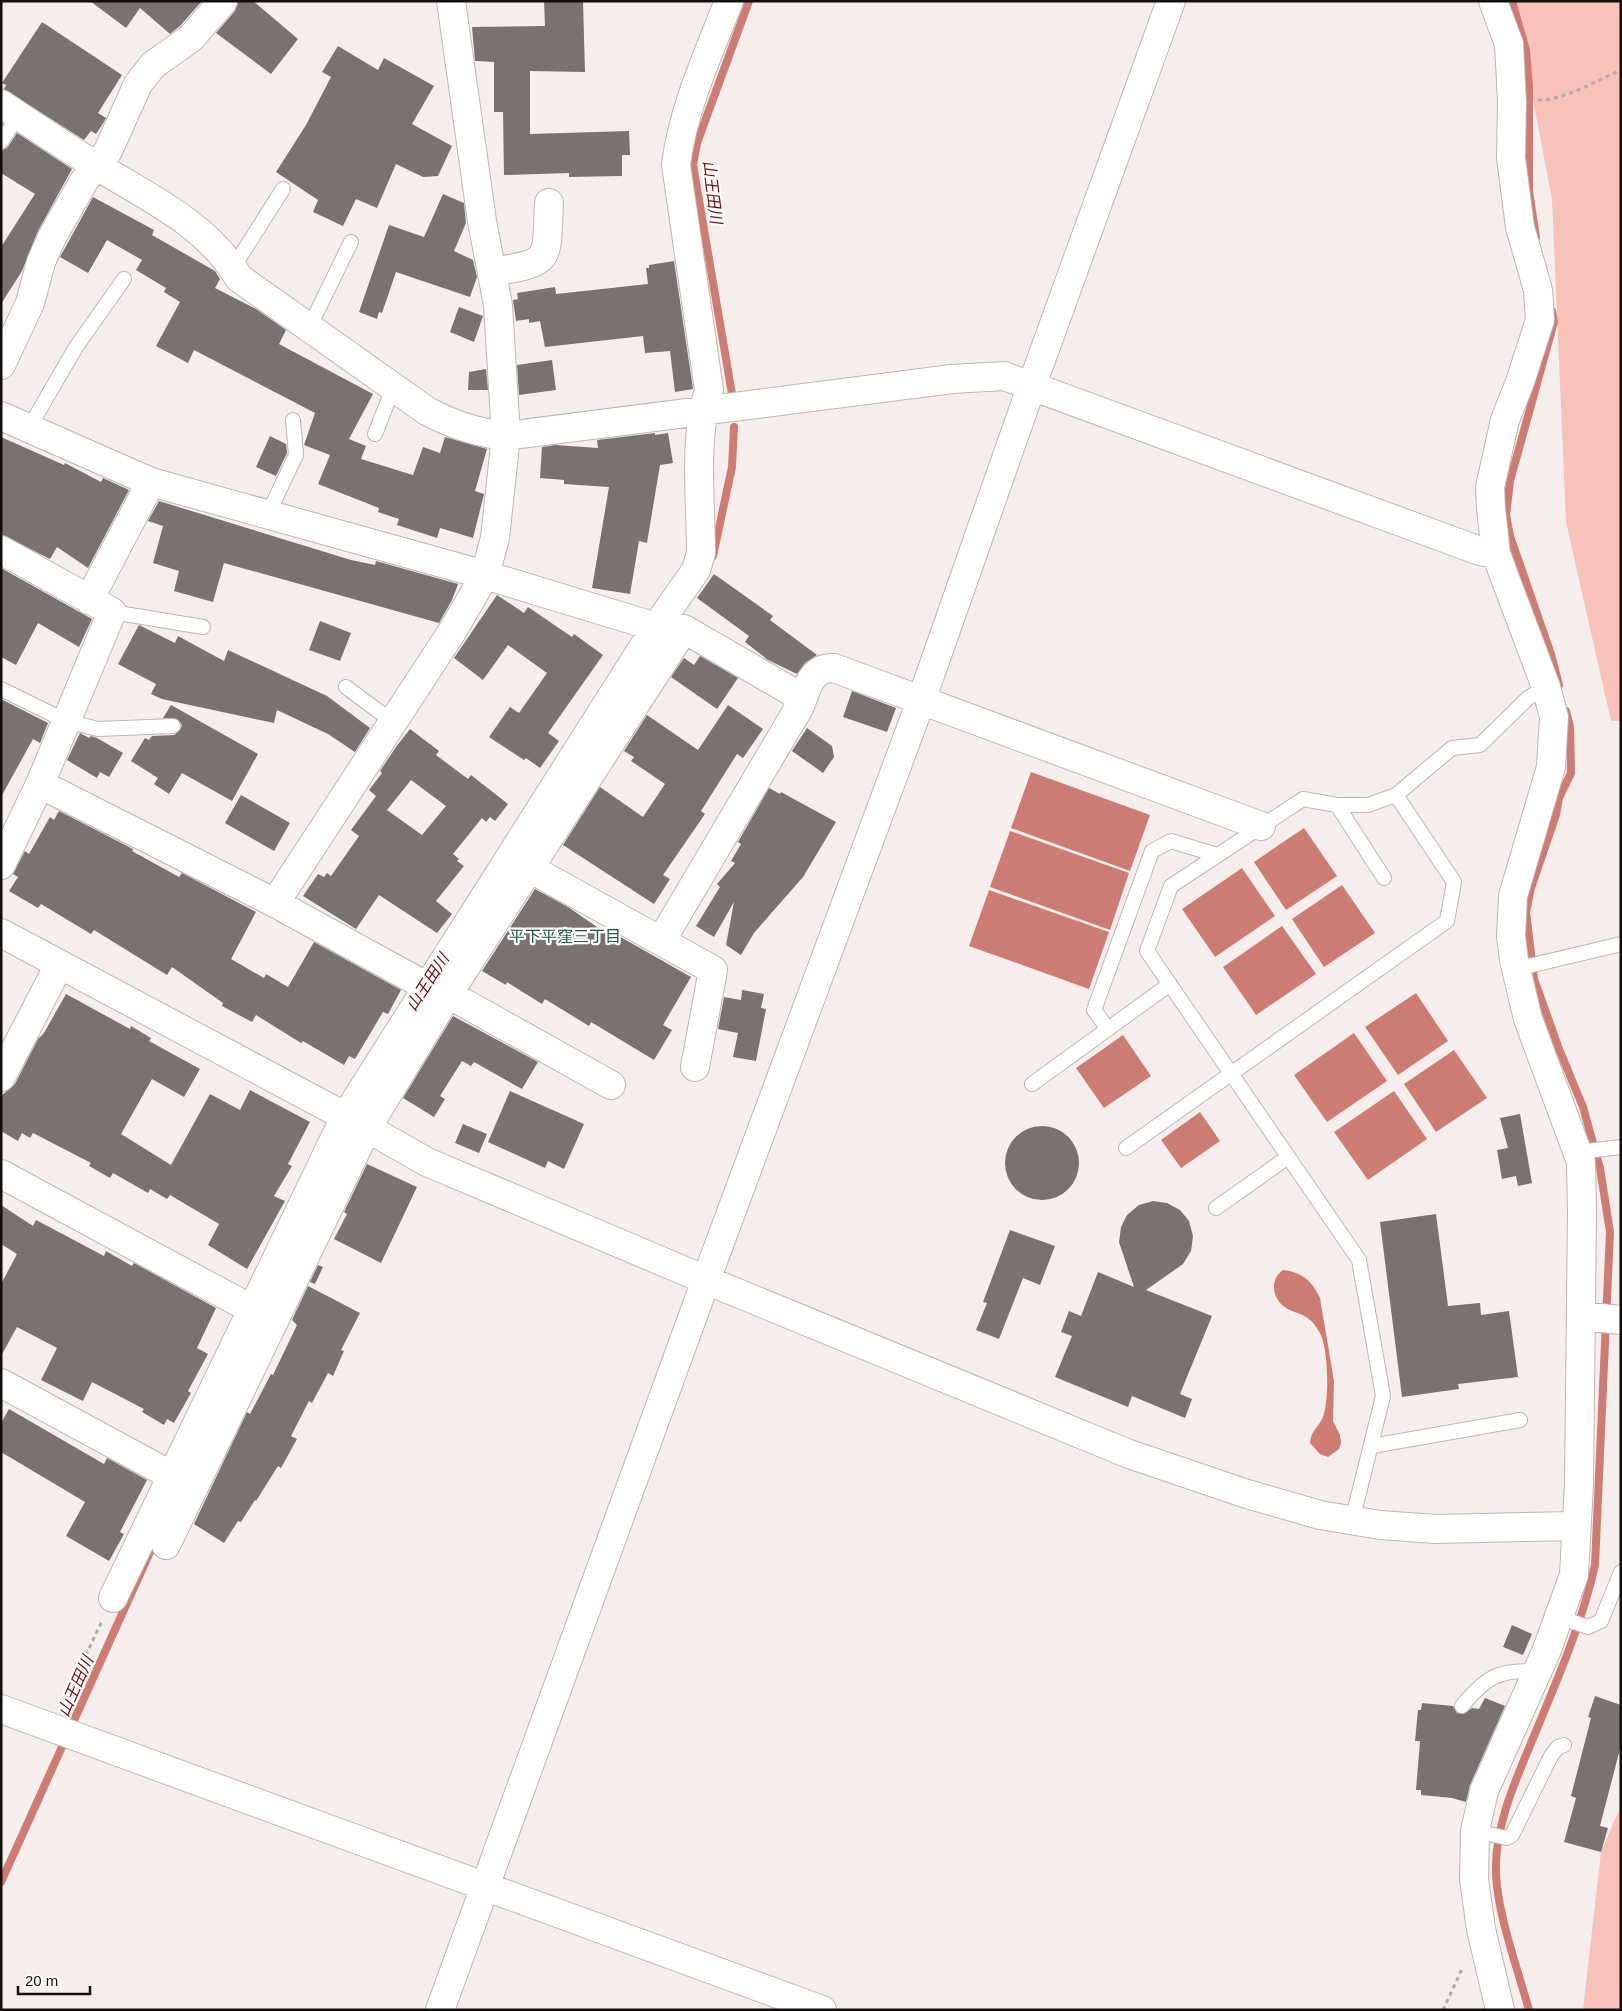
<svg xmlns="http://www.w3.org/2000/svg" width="1622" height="2011" viewBox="0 0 1622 2011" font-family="Helvetica,'Noto Sans JP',sans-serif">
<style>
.green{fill:#f6c2ba}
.water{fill:#cc7c72}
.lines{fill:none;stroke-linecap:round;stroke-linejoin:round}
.stream{stroke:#cc7c72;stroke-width:8}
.building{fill:#797271;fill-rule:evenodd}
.lane-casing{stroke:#bdb5b4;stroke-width:16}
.street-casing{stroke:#bdb5b4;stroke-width:30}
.secondary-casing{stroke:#bdb5b4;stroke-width:30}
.path{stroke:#b1aaa9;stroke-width:3;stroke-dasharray:4 4;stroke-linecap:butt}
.lane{stroke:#fff;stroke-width:14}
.street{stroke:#fff;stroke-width:28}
.secondary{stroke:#fff;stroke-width:28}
.labels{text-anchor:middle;stroke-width:4.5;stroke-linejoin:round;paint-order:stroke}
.water-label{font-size:16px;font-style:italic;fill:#6d0a09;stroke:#fefdfc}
.neighbourhood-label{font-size:16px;fill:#20564c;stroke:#fefdfc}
</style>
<rect width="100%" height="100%" fill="#f6eeec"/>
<path class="green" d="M 1514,1 L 1621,1 L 1621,721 L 1611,721 L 1566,522 L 1552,199 Z
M 1621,1805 L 1621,2010 L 1583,2010 L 1601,1852 Z"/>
<path class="water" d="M 1031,772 L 1150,815 L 1130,871 L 1011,828 Z
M 1304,828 L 1337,876 L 1286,910 L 1254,862 Z
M 1010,831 L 1129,873 L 1110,930 L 990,887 Z
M 1242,868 L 1275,916 L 1215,957 L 1182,909 Z
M 1342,885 L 1375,933 L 1324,967 L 1292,919 Z
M 989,890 L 1109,932 L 1089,989 L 969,946 Z
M 1282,926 L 1316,974 L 1256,1015 L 1223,967 Z
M 1416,993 L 1448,1041 L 1398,1075 L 1365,1027 Z
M 1354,1033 L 1387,1081 L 1327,1122 L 1294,1075 Z
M 1123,1035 L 1151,1076 L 1104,1108 L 1076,1068 Z
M 1454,1050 L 1487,1098 L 1436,1132 L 1404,1084 Z
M 1394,1091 L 1427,1139 L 1368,1180 L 1334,1132 Z
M 1200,1112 L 1220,1141 L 1181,1168 L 1161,1140 Z
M 1283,1270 C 1301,1272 1312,1280 1320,1298 L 1334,1381 L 1333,1421 L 1340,1435 L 1341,1443 L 1339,1449 L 1328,1457 L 1320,1454 L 1310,1443 C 1311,1431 1317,1429 1322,1419 C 1330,1404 1328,1350 1321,1335 C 1318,1330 1315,1324 1310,1320 C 1303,1313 1294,1313 1286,1308 C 1272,1299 1269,1280 1283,1270 Z"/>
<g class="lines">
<path class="stream" d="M 1512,1 L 1526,50 L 1529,87 L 1529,191 L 1536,237
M 1552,311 L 1554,322 L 1510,481 L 1506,515 L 1510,536 L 1551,654 L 1559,685
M 732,394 L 693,165 L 697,143 L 749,1
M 713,556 L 732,467 L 734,427
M 1,1882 L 155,1541
M 1529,2010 C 1518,1970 1496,1910 1496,1870 C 1495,1824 1517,1777 1534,1736 C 1557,1680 1582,1624 1595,1565 L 1610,1232 L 1600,1168 L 1583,1107 L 1559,1049 L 1534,979 L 1526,912 L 1531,888 L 1556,815 L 1559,798 L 1571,773 L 1570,727 L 1566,711"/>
</g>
<path class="building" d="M 90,1 L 202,1 L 180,26 L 170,34 L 140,8 L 126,28 Z
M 238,1 L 253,1 L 298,39 L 271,74 L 216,33 L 235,11 Z
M 544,1 L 583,1 L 585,72 L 530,71 L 530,134 L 629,131 L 630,155 L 622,155 L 622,176 L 569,177 L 569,173 L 504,175 L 503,112 L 494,112 L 494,62 L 475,61 L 472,27 L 545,26 Z
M 42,22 L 122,75 L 98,113 L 106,118 L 104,122 L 96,134 L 91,131 L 84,140 L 4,89 L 6,85 L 2,83 Z
M 338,46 L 378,70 L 384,58 L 434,86 L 412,124 L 452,146 L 438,176 L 423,177 L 396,164 L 377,208 L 356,199 L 343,226 L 313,212 L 318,200 L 276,172 L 306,125 L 331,77 L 322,72 Z
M 17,133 L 72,169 L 38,231 L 22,271 L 1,304 L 1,247 L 35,194 L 1,173 L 1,151 L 8,147 Z
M 443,194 L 464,203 L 466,223 L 454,251 L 473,260 L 477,277 L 470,297 L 396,272 L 382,313 L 379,312 L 377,319 L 359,312 L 389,225 L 424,237 Z
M 93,197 L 154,230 L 152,235 L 215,271 L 220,279 L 215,288 L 256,309 L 286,330 L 279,344 L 373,394 L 349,439 L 366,446 L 361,459 L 413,475 L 423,447 L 440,453 L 445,437 L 487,449 L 475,491 L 484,494 L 473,538 L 440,528 L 437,538 L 397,525 L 399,519 L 378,512 L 379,508 L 318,484 L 330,455 L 304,445 L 315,413 L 194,350 L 188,363 L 156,346 L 180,302 L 164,292 L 166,288 L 136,270 L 142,260 L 107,240 L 88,273 L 60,257 Z
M 674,261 L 693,389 L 675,392 L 670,351 L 645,353 L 643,336 L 545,347 L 540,321 L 529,323 L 529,319 L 516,321 L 513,300 L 518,299 L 517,293 L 555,287 L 556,294 L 648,284 L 646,268 L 649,268 L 649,265 Z
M 459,307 L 483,316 L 474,342 L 450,332 Z
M 552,360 L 556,390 L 519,395 L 517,365 Z
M 486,369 L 488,390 L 468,390 L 469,372 Z
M 655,433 L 655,435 L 668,433 L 673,463 L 660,465 L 647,543 L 639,541 L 630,594 L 592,588 L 609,487 L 564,484 L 564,480 L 540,478 L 542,447 L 556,445 L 598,448 L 597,440 Z
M 270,436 L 286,444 L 287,453 L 276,476 L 256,467 Z
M 1,437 L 64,465 L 65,463 L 101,482 L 103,478 L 129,490 L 88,568 L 57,547 L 50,559 L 1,534 Z
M 159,501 L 351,560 L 375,565 L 376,561 L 458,584 L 452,600 L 439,623 L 224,563 L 213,602 L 174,591 L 179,571 L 153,563 L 163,526 L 148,521 Z
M 1,568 L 92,619 L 79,647 L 38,623 L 16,665 L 1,657 Z
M 714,574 L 773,616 L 770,620 L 817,655 L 805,663 L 797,674 L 768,660 L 745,642 L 749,636 L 697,598 Z
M 497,595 L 524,613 L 528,607 L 572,637 L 574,634 L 603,655 L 548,733 L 559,741 L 540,768 L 526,758 L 524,760 L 489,737 L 510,707 L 519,713 L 547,673 L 508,645 L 483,680 L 454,658 Z
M 320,621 L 351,633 L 340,661 L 309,650 Z
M 139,625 L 175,643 L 178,636 L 224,661 L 228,650 L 327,696 L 370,728 L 355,752 L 328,734 L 277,710 L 274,723 L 162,699 L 151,694 L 156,684 L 118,664 Z
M 700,656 L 738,678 L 717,709 L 671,677 L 684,658 L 694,665 Z
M 852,691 L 896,708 L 887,732 L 843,717 Z
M 1,699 L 48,723 L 40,743 L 33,739 L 1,797 Z
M 171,705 L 258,754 L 232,801 L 182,773 L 169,794 L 154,784 L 158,778 L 131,761 L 145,738 L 149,740 L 152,736 L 174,735 L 180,730 L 182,725 L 177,719 L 163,718 Z
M 728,705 L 763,729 L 743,758 L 737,754 L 701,811 L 705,814 L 663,875 L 670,879 L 654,904 L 563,845 L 600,787 L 643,817 L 665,784 L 631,761 L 634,757 L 624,751 L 647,715 L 698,750 Z
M 807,728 L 832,746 L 834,757 L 823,773 L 792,751 Z
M 410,729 L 439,751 L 436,755 L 468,779 L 471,775 L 508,804 L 495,821 L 490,817 L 486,822 L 482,818 L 453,854 L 459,859 L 457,861 L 464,866 L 436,901 L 452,914 L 437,933 L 379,895 L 356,929 L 303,896 L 318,874 L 324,877 L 327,873 L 331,876 L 359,836 L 351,830 L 376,796 L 369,790 L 382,773 L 380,771 L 396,747 ZM 411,780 L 446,806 L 422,835 L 387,810 Z
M 80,733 L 89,738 L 91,736 L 97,738 L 123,753 L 109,777 L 100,772 L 97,778 L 67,760 Z
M 769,788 L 780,794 L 781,792 L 836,822 L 803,877 L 754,933 L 741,955 L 726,945 L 734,902 L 714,937 L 696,926 L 720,887 L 717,884 L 735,863 L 731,861 L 741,844 L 738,842 Z
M 241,795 L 290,823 L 274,851 L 225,823 Z
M 59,811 L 133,849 L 132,851 L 179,877 L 182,873 L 256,912 L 231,959 L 264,978 L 266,974 L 288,987 L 314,942 L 401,990 L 388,1014 L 383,1012 L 355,1059 L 349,1056 L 344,1065 L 303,1041 L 301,1043 L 256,1015 L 252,1022 L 222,1006 L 223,1003 L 172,967 L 167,975 L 94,930 L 91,934 L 41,904 L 38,908 L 9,891 L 18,877 L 13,874 L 25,851 L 29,854 L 50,817 L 54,820 Z
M 535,889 L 568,907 L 610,936 L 612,933 L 617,935 L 691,977 L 663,1025 L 672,1030 L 654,1060 L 591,1022 L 589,1026 L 545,999 L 542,1004 L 507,982 L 506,985 L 482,971 Z
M 742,990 L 764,994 L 761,1008 L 766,1009 L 756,1061 L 733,1057 L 738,1033 L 718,1029 L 724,997 L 741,1000 Z
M 66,994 L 130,1029 L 131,1026 L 151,1038 L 149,1041 L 200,1069 L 184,1097 L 152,1079 L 121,1134 L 171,1165 L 210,1094 L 240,1110 L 250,1090 L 310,1122 L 288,1164 L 292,1166 L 274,1196 L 285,1201 L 247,1269 L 208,1245 L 219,1224 L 170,1195 L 167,1199 L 150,1189 L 148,1193 L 113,1173 L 110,1178 L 89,1166 L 91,1163 L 33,1133 L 30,1138 L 22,1133 L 18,1141 L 1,1131 L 1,1096 L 15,1084 L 38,1039 L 44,1033 Z
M 453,1016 L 538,1062 L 522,1089 L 474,1062 L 471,1066 L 462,1061 L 440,1096 L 445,1099 L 434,1117 L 403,1098 Z
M 510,1091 L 584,1124 L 564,1169 L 548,1161 L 545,1168 L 488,1142 Z
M 1520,1114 L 1532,1183 L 1518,1186 L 1516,1176 L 1502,1179 L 1497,1150 L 1508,1148 L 1500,1118 Z
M 463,1124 L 487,1134 L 479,1153 L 455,1143 Z
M1005 1163a37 37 0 1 1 74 0a37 37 0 1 1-74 0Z
M 367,1164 L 417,1187 L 381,1263 L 334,1239 L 347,1214 L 344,1212 Z
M 1153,1201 L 1167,1203 L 1180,1210 L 1189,1221 L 1193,1236 L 1191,1251 L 1183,1264 L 1146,1290 L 1212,1316 L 1180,1394 L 1192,1399 L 1185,1418 L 1132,1396 L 1128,1407 L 1055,1377 L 1072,1336 L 1061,1332 L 1069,1311 L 1081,1316 L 1098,1272 L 1134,1287 L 1119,1242 L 1121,1227 L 1127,1215 L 1139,1205 Z
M 1,1205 L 33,1226 L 36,1220 L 104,1256 L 106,1251 L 132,1266 L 134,1263 L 216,1308 L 197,1348 L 208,1354 L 188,1391 L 191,1393 L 174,1423 L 167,1419 L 164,1425 L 142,1412 L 144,1409 L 92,1382 L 83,1401 L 41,1380 L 57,1348 L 17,1327 L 1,1356 L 1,1284 L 17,1254 L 1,1244 Z
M 1436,1214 L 1448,1306 L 1480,1303 L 1481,1315 L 1509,1311 L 1518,1377 L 1458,1384 L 1459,1389 L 1402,1397 L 1380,1222 Z
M 1010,1230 L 1055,1246 L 1040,1285 L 1023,1278 L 999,1339 L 976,1330 L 987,1303 L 983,1302 Z
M 318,1265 L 323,1267 L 315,1284 L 310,1282 Z
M 308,1286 L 360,1313 L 341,1350 L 344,1351 L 333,1376 L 328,1373 L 312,1403 L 309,1401 L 291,1436 L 297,1439 L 281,1468 L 278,1466 L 256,1501 L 255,1500 L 241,1522 L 238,1521 L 224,1543 L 194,1524 L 247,1412 L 250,1414 L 271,1374 L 273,1375 L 297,1325 L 292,1320 Z
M 9,1409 L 104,1464 L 107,1458 L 147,1480 L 120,1532 L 124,1534 L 109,1561 L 66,1536 L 85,1502 L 1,1452 L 1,1423 Z
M 1512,1625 L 1532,1634 L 1523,1655 L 1503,1647 Z
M 1595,1696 L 1621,1705 L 1621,1745 L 1600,1826 L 1608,1828 L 1601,1852 L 1564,1842 L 1576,1798 L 1571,1796 L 1591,1718 L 1588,1717 Z
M 1485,1698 L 1505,1706 L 1470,1785 L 1466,1802 L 1452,1798 L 1421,1795 L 1421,1790 L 1416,1790 L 1420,1741 L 1415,1741 L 1418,1710 L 1421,1710 L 1422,1703 L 1453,1706 L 1457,1713 L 1464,1714 L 1472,1708 L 1479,1709 Z"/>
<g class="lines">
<defs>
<path id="lane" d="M 1,142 L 18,116
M 233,268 L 283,189
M 310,326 L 351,242
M 29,428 L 76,347 L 124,279
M 375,434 L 394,386
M 268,514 L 296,455 L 293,420
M 112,612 L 203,627
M 346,687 L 393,722
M 1,689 L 66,721 L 98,729 L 173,726
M 1337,805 L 1384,878
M 1516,969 L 1621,944
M 1108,1029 L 1094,1010 L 1152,851 L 1171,841 L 1217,855
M 1032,1084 L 1170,984
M 1126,1148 L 1447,921 L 1454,882 L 1396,795
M 1578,1152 L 1621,1147
M 1216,1208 L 1288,1157
M 1372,1446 L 1520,1420
M 1352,1521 L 1383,1396 L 1359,1260 L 1147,951 L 1171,886 L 1303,799 L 1337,805 L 1368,805 L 1396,795 L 1452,748 L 1480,745 L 1528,698 L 1546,687
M 1559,1617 L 1588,1627 L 1601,1621 L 1621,1572
M 1462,1706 C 1485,1678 1500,1668 1537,1672
M 1475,1831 L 1507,1838 L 1512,1835 L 1551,1756 L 1558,1747 L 1564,1745"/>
<path id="street" d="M 1493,1 L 1509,44 L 1512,101 L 1511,158 L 1520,227 L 1538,290 L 1540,320 L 1520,382 L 1505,420 L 1490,487 L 1491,508 L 1496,554 L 1546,687 L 1554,717 L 1551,767 L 1513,896 L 1511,936 L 1514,960 L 1528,1019 L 1581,1162 L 1582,1212 L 1579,1484 L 1574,1575 L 1546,1652 L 1484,1791 L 1475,1831 L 1474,1879 L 1481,1929 L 1500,2010
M 1,104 C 33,125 65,147 97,166 C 149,198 207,224 239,278 L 427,411 C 453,425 477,433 506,436 L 952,379 L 1004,376 L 1480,551 L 1496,554
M 492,272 C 553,262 546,262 549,203
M 1,365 L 30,303 L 41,262 L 52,237 L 84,181 L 108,151 L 138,84 L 153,65 L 191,38 L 223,1
M 1,416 L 151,482 L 485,575 L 656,627 L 684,629 L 794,693 L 800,706 L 661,941
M 1,550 L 112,612 L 40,784 L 1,865
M 89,600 L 151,482
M 800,706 C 807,688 811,667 834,668 L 1261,826
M 40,784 L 275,903 L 426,986
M 515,860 L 713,970 L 695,1067
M 275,903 L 453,630 L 485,575 L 495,538 L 506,436 L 498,305 L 482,221 L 451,1
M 448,994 L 611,1085
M 1,1077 L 59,965
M 367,1128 L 427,1162 L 706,1280 L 1129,1454 L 1247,1494 L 1320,1515 L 1380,1525 L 1436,1529 L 1575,1526
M 1,1174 L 268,1318
M 1581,1316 L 1621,1320
M 1,1383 L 189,1485
M 166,1545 L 367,1128 L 448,994 L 684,629
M 113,1598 L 345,1117 L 656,627 L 696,570 L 701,553 C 701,501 693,439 709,390 L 676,165 C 683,108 708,55 729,1
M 1,1709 L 822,2010
M 440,2010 L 706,1280 L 921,701 L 1032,385 L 1171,1"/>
<path id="secondary" d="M 1,933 L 367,1128"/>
</defs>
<use href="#lane" class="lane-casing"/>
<use href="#street" class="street-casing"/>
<use href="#secondary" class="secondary-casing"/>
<path class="path" d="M 1538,100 C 1566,100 1595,81 1621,70
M 62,1706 L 102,1621
M 1443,2010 L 1463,1967"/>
<use href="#lane" class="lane"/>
<use href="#street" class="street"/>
<use href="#secondary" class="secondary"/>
</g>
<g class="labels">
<g class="water-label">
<text transform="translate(713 192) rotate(83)" y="6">山王田川</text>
<text transform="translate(427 982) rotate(-57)" y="6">山王田川</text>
<text transform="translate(75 1686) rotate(-66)" y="6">山王田川</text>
</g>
<g class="neighbourhood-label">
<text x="565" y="942">平下平窪三丁目</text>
</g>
</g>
<rect width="1622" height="2011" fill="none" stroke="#120f0f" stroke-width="5"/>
<path d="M18 1986v8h72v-8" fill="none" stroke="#120f0f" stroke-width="2.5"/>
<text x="25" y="1986" font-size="15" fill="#120f0f" stroke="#fefdfc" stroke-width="4" paint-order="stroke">20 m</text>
</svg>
